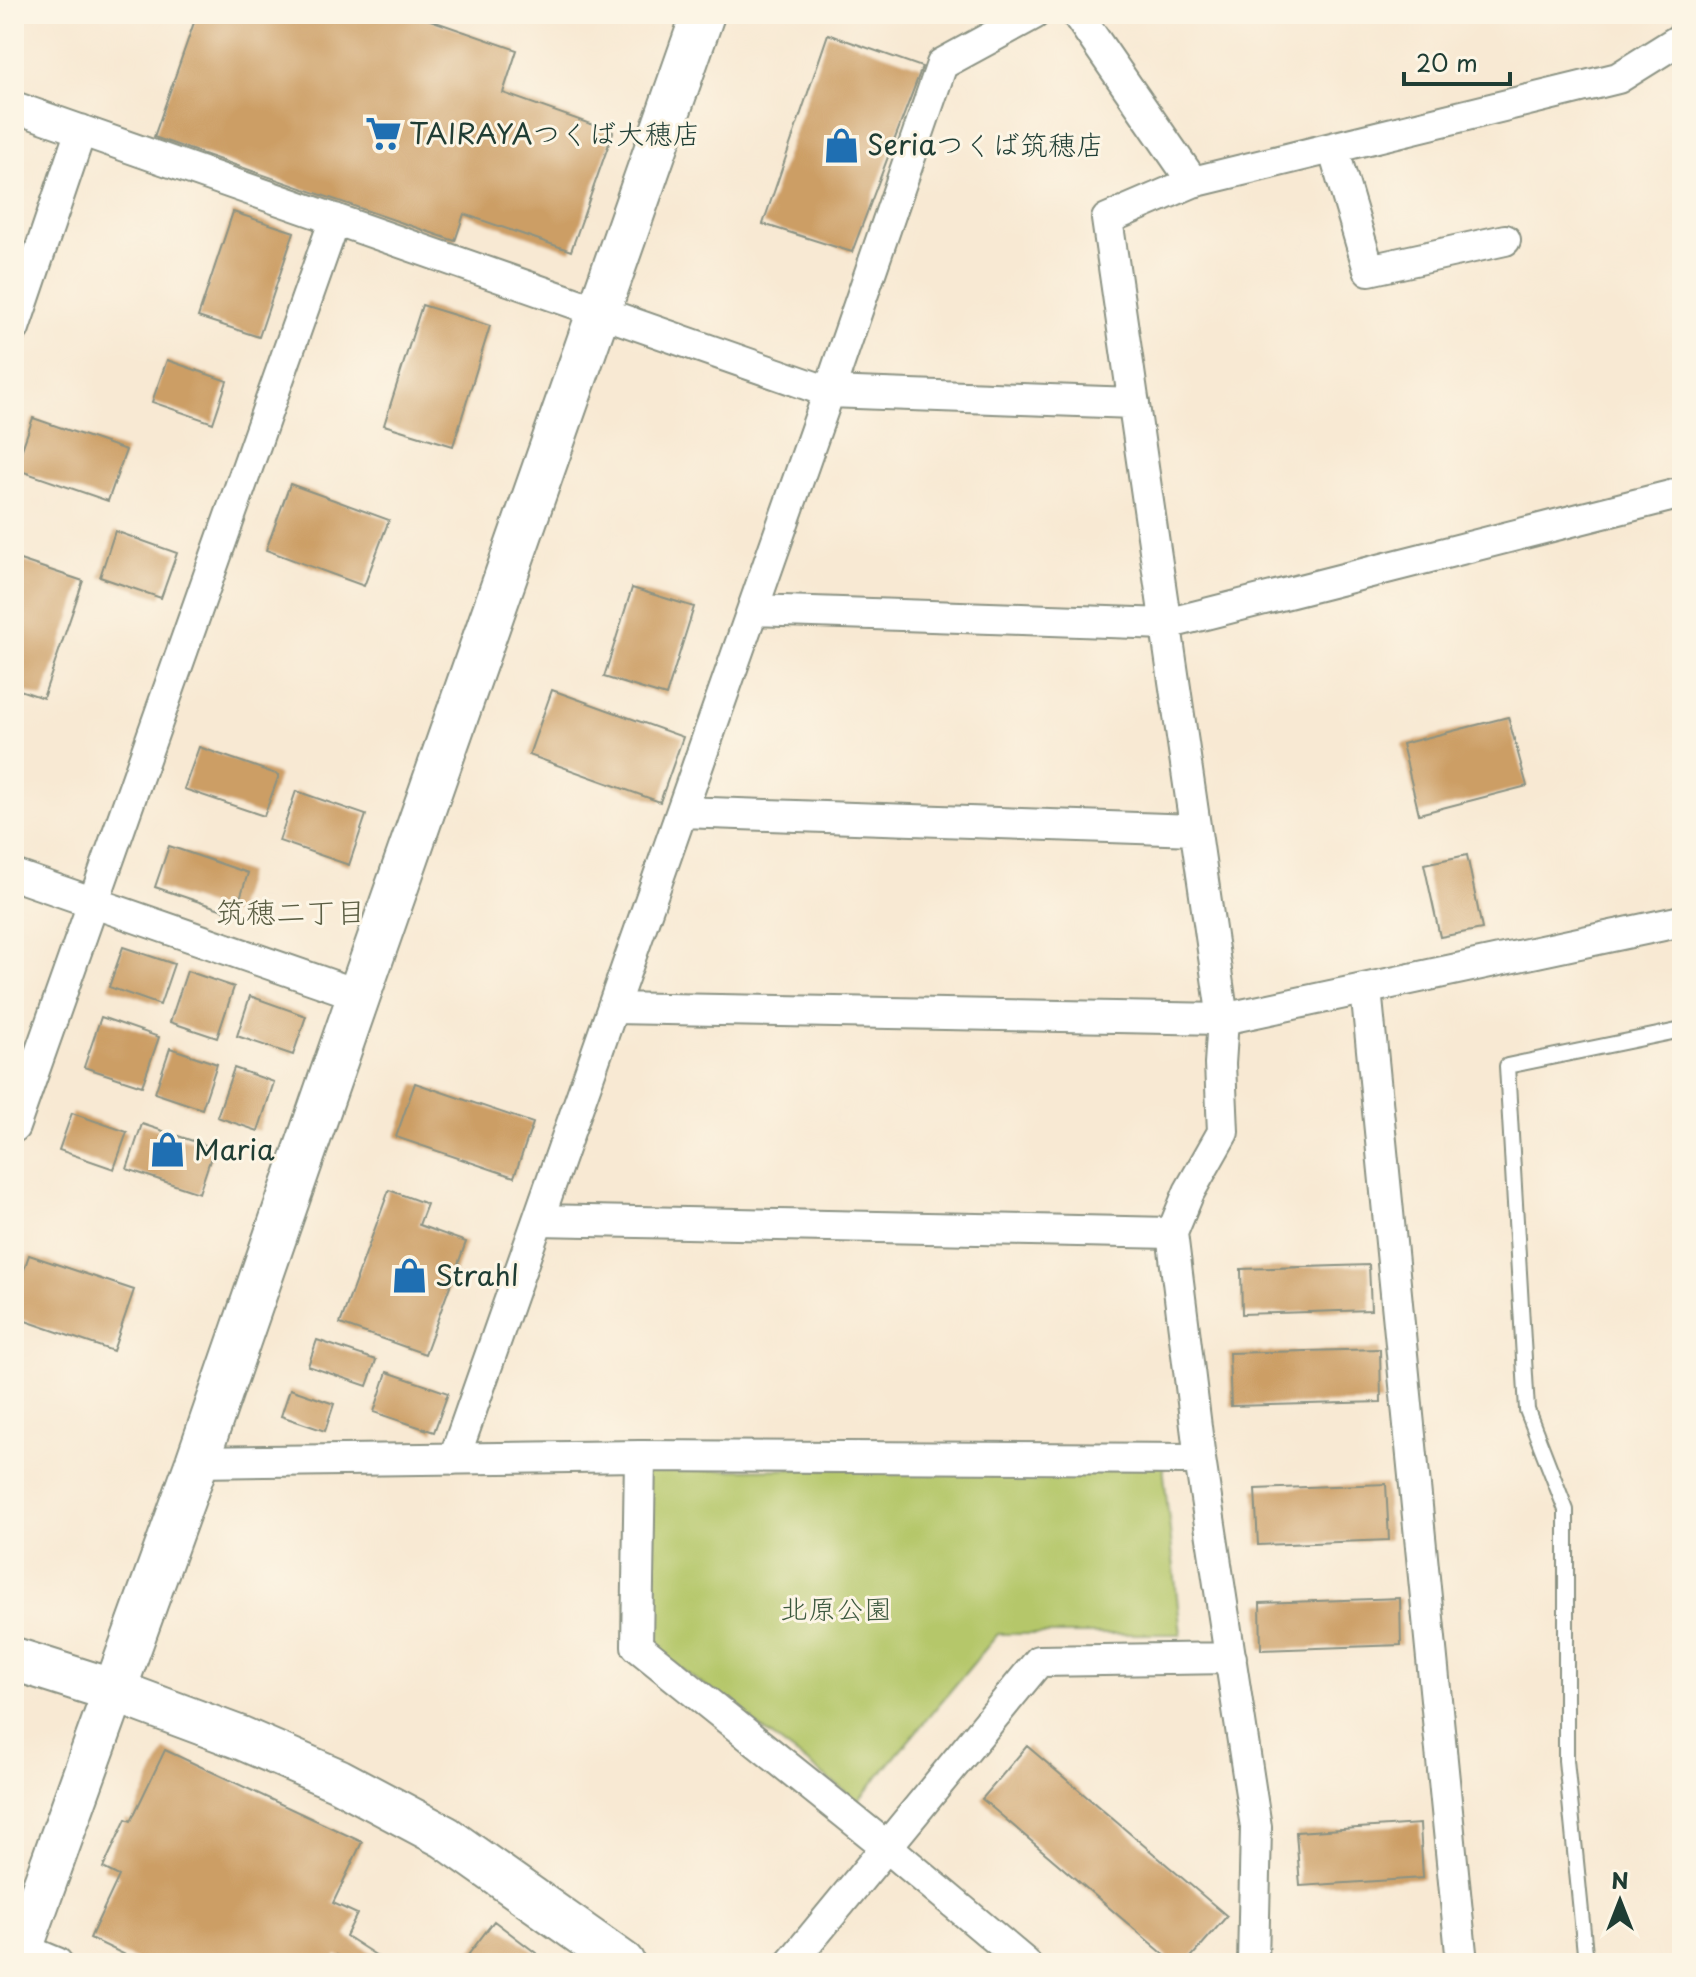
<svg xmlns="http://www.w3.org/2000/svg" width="1696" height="1977" viewBox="0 0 1696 1977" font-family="'Playpen Sans','Klee One',sans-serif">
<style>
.green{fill:#b5c76a;stroke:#6a824f;stroke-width:2}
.building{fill:#cc9e65}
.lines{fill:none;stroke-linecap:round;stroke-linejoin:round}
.lane-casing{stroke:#8c9384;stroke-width:18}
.street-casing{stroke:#8c9384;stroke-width:34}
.secondary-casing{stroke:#8c9384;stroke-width:46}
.lane{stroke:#fff;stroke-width:14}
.street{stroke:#fff;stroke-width:30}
.secondary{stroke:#fff;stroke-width:42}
.labels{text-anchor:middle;stroke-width:6;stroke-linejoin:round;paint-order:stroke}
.poi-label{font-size:28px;fill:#1f3d34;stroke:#fcf5e5;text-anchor:start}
.park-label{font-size:28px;fill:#3d593f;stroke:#fcf5e5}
.neighbourhood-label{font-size:30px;fill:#5c5f45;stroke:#fcf5e5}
</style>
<rect width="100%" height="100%" fill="#fcf5e5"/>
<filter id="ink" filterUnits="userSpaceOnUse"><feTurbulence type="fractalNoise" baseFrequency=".0125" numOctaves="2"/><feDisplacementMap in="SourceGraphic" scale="16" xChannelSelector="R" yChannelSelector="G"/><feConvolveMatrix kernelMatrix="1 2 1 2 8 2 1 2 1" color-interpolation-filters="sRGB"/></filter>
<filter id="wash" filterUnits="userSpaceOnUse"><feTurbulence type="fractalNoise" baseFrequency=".006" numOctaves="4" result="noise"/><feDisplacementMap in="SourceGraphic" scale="32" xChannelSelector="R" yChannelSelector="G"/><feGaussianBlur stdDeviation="1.8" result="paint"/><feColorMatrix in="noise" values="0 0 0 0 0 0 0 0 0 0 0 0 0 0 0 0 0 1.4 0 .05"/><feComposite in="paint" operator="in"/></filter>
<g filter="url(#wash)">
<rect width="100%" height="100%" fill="#f8e9d3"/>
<path class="green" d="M 1163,1465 L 1181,1634 L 998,1634 L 858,1801 L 626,1627 L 629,1471 Z"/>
<g id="blocks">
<path class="building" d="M 197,14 L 413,14 L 517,50 L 503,93 L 613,132 L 571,251 L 464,214 L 455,241 L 154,137 Z
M 828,34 L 922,67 L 852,252 L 763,224 Z
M 233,212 L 294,232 L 259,337 L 198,317 Z
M 422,305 L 490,326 L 453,446 L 384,425 Z
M 167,360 L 227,381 L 213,423 L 152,402 Z
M 33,418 L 126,450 L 108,501 L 15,469 Z
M 290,484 L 389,520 L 364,586 L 266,550 Z
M 115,531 L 177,553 L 161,598 L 100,577 Z
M 14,558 L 83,581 L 43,698 L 14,688 L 14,609 L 16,602 L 14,601 Z
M 632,588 L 694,607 L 666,696 L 604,677 Z
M 552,690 L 683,737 L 660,802 L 529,755 Z
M 1508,717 L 1527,786 L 1419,814 L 1402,744 Z
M 199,747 L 279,775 L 264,816 L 184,789 Z
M 296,791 L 366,815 L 349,865 L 279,841 Z
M 169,846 L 248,873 L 235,914 L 155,887 Z
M 1467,855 L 1482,929 L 1440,937 L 1424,864 Z
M 123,947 L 174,964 L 160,1005 L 109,987 Z
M 187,971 L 234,987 L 217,1038 L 170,1022 Z
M 250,996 L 306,1016 L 293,1055 L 237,1036 Z
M 101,1017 L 159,1037 L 142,1086 L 84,1067 Z
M 170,1048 L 217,1064 L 202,1109 L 155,1093 Z
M 234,1068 L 274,1082 L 258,1131 L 217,1117 Z
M 415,1083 L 533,1123 L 514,1177 L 396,1137 Z
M 72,1113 L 127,1132 L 114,1169 L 59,1150 Z
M 142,1124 L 214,1148 L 199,1193 L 127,1169 Z
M 389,1190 L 427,1204 L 419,1225 L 466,1242 L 425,1354 L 340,1324 Z
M 29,1255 L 134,1290 L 113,1351 L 14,1317 L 14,1299 Z
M 1369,1265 L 1371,1310 L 1242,1314 L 1241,1269 Z
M 317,1340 L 376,1360 L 367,1386 L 308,1366 Z
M 1380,1349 L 1381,1402 L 1231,1406 L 1229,1353 Z
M 387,1372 L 448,1393 L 434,1432 L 374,1412 Z
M 290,1389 L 334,1404 L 325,1431 L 281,1416 Z
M 1386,1484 L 1389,1540 L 1258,1545 L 1255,1489 Z
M 1400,1598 L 1401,1645 L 1261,1650 L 1260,1603 Z
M 1027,1746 L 1227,1916 L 1186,1963 L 1174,1963 L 982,1799 Z
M 165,1750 L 362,1842 L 333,1903 L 357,1914 L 346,1936 L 388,1963 L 349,1963 L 337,1955 L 333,1963 L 311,1963 L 308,1961 L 307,1963 L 142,1963 L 90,1938 L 119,1876 L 103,1868 L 126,1819 L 131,1821 Z
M 1420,1824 L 1423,1878 L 1300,1886 L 1296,1832 Z
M 494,1921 L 549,1963 L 462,1963 Z"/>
</g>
</g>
<g filter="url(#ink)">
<use href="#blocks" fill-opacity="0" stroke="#8c9384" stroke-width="2"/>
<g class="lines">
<defs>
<path id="lane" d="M 1586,1963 L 1566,1760 L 1566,1510 L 1527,1410 L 1507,1066 L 1682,1030"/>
<path id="street" d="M 1077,14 L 1193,182
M 14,107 L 829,392 L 1134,403
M 1333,148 L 1369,270 L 1505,240
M 14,328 L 81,130
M 753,610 L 1166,624 L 1682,493
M 682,812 L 1195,830
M 14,875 L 359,995
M 1366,989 L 1462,1963
M 613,1008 L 1223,1019 L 1682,921
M 14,1127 L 335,219
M 538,1220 L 1172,1233
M 640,1456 L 637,1646 L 886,1846 L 1025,1963
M 454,1459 L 829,392 L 942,64 L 1034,14
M 197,1462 L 640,1456 L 1200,1459
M 14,1945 L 57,1963
M 791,1963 L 1039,1661 L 1231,1658
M 1253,1963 L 1256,1827 L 1200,1459 L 1172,1233 L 1189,1192 L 1223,1132 L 1220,1064 L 1223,1019 L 1107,219 L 1193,182 L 1618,78 L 1682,38"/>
<path id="secondary" d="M 14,1659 L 115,1691 L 241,1738 L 338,1780 L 445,1837 L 623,1963
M 16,1963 L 197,1462 L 359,995 L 703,14"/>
</defs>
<use href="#lane" class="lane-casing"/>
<use href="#street" class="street-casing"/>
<use href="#secondary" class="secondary-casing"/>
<use href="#lane" class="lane"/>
<use href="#street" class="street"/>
<use href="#secondary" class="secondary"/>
</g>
</g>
<defs>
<symbol id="supermarket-bare" viewBox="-9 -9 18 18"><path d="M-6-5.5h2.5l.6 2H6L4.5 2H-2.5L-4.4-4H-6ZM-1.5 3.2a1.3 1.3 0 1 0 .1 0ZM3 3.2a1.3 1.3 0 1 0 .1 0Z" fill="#1f6fb2" stroke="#fcf5e5" stroke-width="2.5" paint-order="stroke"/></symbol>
<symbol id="shop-bare" viewBox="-9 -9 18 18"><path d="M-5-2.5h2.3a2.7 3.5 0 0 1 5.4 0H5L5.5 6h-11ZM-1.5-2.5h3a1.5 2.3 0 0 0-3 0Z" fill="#1f6fb2" stroke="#fcf5e5" stroke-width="2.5" paint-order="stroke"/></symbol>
</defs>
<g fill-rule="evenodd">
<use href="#supermarket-bare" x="358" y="108" width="51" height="51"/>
<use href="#shop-bare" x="816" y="120" width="51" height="51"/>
<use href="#shop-bare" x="142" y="1124" width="51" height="51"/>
<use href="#shop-bare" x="384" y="1250" width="51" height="51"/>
</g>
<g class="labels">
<g class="poi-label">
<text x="409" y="144">TAIRAYAつくば大穂店</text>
<text x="867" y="155">Seriaつくば筑穂店</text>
<text x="194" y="1160">Maria</text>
<text x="435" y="1286">Strahl</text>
</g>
<g class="park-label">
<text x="836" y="1619">北原公園</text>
</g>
<g class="neighbourhood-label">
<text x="291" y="923">筑穂二丁目</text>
</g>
</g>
<rect width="1696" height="1977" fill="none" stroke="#fcf5e5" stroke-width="48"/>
<g transform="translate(1620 1901)" stroke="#fcf5e5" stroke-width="6" paint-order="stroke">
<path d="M0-6L14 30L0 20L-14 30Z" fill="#1f3d34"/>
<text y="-12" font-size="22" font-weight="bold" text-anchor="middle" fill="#1f3d34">N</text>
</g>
<path d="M1404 72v12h106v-12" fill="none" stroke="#1f3d34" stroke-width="4"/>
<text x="1416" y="72" font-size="24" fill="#1f3d34" stroke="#fcf5e5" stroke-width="6" paint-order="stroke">20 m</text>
</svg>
